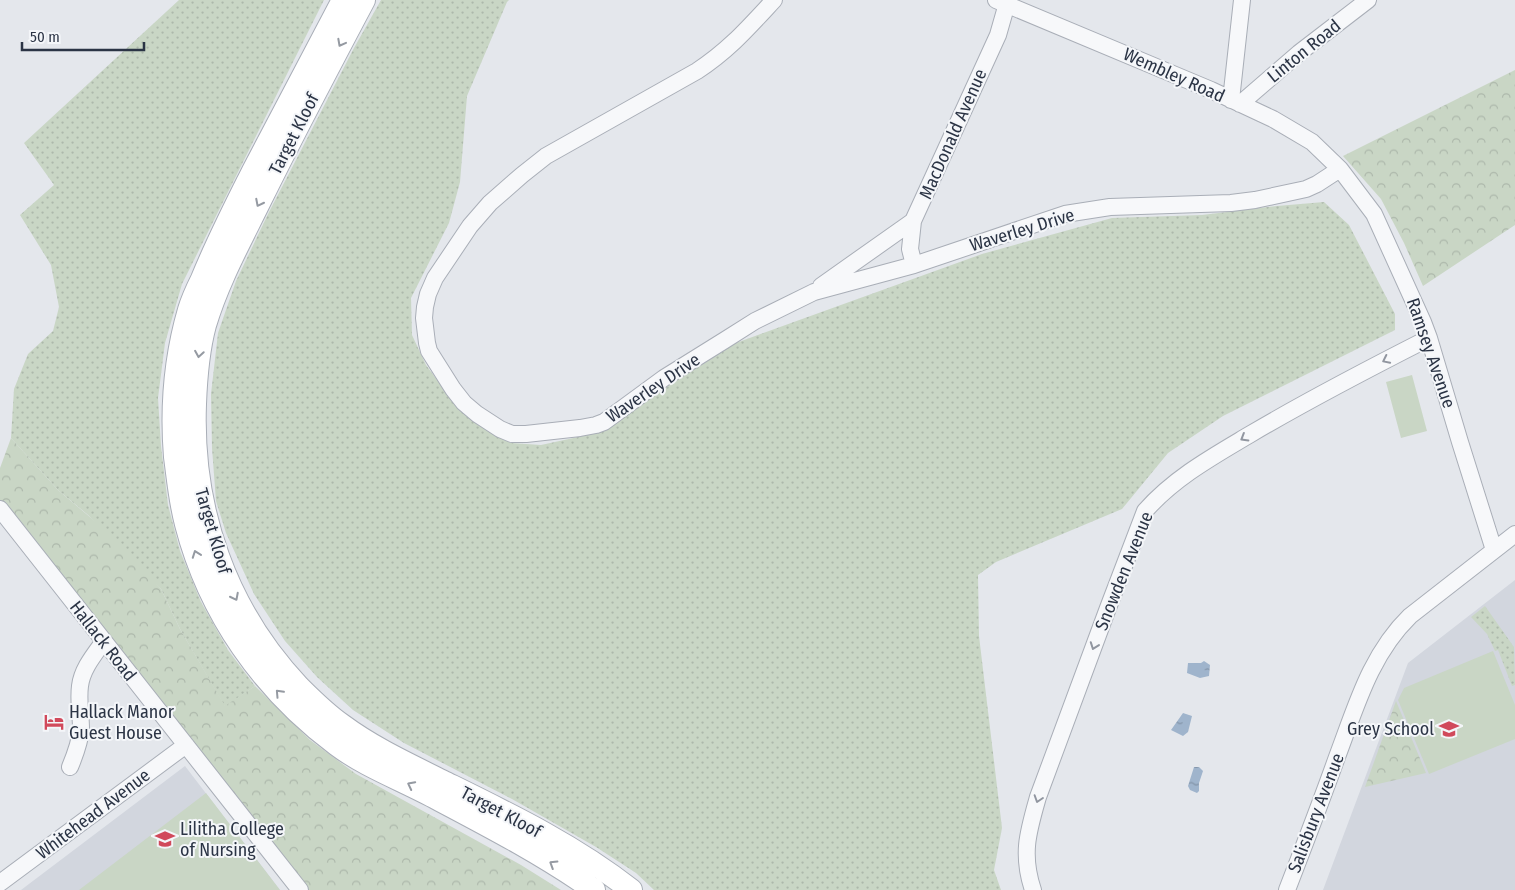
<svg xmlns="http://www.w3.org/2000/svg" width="1515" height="890" viewBox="0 0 1515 890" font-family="'Fira Sans Condensed',sans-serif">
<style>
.built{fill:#d2d6de}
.grass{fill:url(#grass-dots)}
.forest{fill:url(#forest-crowns)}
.garden{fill:#c9d6c5}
.water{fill:url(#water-ripples)}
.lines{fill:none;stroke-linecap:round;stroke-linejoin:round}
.minor-casing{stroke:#a9aeb7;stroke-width:18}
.secondary-casing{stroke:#a9aeb7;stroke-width:24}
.minor{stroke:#f7f8fa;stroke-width:16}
.secondary{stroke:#fff;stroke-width:22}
.oneway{stroke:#959aa2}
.oneway2{stroke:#9196a0}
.labels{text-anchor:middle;stroke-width:4;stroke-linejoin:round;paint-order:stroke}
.street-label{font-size:18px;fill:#2b3445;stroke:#f4f6f9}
.poi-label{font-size:18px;fill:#2b3445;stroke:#f4f6f9;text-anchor:start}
</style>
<defs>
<pattern id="grass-dots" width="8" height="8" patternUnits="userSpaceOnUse" patternTransform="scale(1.25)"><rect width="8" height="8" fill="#c9d6c5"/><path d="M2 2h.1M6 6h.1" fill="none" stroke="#adb8ab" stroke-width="1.8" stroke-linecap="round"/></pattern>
<pattern id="forest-crowns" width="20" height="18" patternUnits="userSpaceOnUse" patternTransform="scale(1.25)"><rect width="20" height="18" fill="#c9d6c5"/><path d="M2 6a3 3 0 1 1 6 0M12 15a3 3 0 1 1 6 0" fill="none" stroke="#adb8ab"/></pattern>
<pattern id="water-ripples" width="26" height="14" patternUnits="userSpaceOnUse" patternTransform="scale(1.25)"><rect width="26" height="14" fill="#9fb4cc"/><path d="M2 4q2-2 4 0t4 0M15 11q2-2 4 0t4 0" fill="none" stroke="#8293a7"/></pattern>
</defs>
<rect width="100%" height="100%" fill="#e4e7ec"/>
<path class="built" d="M 1515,580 L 1515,890 L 1323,890 L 1408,663 Z
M 185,766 L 280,890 L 21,890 Z"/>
<path class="grass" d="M 179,0 L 324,0 L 182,284 L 165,343 L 158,398 L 161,446 L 168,505 L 180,551 L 201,602 L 228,650 L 255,686 L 225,707 L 180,629 L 161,589 L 88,515 L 58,490 L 11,438 L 14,389 L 28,354 L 53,331 L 59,307 L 51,265 L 20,215 L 54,185 L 24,143 Z
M 381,0 L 509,0 L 507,2 L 467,96 L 460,182 L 449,223 L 411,298 L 412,335 L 426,365 L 455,404 L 480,425 L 511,443 L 541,445 L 578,437 L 614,424 L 663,389 L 736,343 L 982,254 L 1112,218 L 1202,215 L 1277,206 L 1324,202 L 1349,225 L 1395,314 L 1395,330 L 1223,416 L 1168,453 L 1122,509 L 996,562 L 978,575 L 979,636 L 1002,828 L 994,870 L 1001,890 L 654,890 L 636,873 L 596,847 L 512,799 L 404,743 L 353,710 L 317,677 L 285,641 L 254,594 L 226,533 L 216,501 L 212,448 L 211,394 L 218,333 L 236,281 L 269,212 L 354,48 Z
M 1485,606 L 1514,647 L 1515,685 L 1512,686 L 1498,650 L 1495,651 L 1487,634 L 1471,617 Z"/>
<path class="forest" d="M 1515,70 L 1515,225 L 1423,286 L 1404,243 L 1381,199 L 1343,156 Z
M 11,438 L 58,490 L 123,545 L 161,589 L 180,629 L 225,706 L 255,686 L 310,740 L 356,774 L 521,865 L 561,890 L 300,890 L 0,509 L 0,468 Z
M 1396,701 L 1426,773 L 1365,787 Z"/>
<path class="garden" d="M 1412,375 L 1427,431 L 1401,438 L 1386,382 Z
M 1493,651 L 1515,705 L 1515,739 L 1429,774 L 1398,700 L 1404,688 Z
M 206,793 L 280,890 L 79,890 Z"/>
<path class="water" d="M 1204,661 L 1210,665 L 1209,676 L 1200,678 L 1187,673 L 1188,663 L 1201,663 Z
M 1183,713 L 1192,716 L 1188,732 L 1183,736 L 1171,730 Z
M 1194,767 L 1199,767 L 1203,771 L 1199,783 L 1199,791 L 1197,793 L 1190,790 L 1188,786 Z"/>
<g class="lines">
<defs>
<path id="minor" d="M 774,0 C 748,28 729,50 697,71 L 546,156 L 522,175 L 490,203 L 470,226 L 435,278 L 428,294 L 425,307 L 424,318 L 427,343 L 429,351 L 453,389 L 464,403 L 477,414 L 500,429 L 512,434 L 526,434 L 580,428 L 596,425 L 604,422 L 664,378 L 725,340 L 755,321 L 814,292 L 914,265 L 1065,214 L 1110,207 L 1231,203 L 1255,200 L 1306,189 L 1317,184 L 1340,169
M 996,0 L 1211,90 L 1273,119 L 1312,142 L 1340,169 L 1374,214 L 1379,225 L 1423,322 L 1429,338 L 1460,442 L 1494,550
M 1231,100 L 1242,0
M 1240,104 L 1299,53 L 1368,0
M 914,265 L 910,249 L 913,221 L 998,35 L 1008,0
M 821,286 L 913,221
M 0,509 L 300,890
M 70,767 C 75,755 80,742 81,729 C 81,715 78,701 80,686 C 82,669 94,655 104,641
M 0,883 L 186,745
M 1033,890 C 1021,854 1028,832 1038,797 L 1108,608 L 1145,511 C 1174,478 1212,457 1249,435 C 1308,400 1368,369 1429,338
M 1287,890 C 1304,846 1321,802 1337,757 C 1356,707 1370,655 1410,616 L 1515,534"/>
<path id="secondary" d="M 343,0 C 313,57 283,114 253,171 C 235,207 217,242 202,279 C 197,289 192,300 189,310 C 175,358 171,408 175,457 C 178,479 180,502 186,524 C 209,613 263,690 337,745 C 365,766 400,779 432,796 C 487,825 543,854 594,890
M 364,0 C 329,66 294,132 261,199 C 241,240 218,281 205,325 C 198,351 196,377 195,404 C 191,510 226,610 299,687 C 313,701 326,714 342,725 C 373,748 408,764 442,781 C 507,813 574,845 631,890"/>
</defs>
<use href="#minor" class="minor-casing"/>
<use href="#secondary" class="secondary-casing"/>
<use href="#minor" class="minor"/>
<use href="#secondary" class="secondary"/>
</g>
<defs><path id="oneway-chevron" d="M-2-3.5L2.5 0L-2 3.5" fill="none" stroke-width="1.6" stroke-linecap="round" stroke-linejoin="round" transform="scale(1.25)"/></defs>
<g class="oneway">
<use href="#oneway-chevron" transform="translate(341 43) rotate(118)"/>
<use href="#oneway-chevron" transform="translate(259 203) rotate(117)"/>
<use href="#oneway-chevron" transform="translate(199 354) rotate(99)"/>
<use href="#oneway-chevron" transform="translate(196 554) rotate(-110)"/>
<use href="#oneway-chevron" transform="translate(235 597) rotate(63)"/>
<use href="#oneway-chevron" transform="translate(279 693) rotate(-133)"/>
<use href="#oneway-chevron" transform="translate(411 785) rotate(-153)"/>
<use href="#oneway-chevron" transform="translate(553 864) rotate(-148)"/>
</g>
<g class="oneway2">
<use href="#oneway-chevron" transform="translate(1386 360) rotate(154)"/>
<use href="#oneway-chevron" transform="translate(1244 438) rotate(149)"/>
<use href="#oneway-chevron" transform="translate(1094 646) rotate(110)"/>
<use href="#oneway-chevron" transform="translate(1038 799) rotate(108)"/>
</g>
<defs>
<symbol id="hotel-bare" viewBox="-9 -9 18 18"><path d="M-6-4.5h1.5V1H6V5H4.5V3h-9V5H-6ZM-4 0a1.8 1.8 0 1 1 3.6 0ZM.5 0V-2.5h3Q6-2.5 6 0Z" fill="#d1495b" stroke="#f4f6f9" stroke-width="2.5" paint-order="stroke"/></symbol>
<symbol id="school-bare" viewBox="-9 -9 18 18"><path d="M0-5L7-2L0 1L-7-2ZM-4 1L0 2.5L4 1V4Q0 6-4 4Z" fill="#d1495b" stroke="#f4f6f9" stroke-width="2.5" paint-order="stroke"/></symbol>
<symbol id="university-bare" viewBox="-9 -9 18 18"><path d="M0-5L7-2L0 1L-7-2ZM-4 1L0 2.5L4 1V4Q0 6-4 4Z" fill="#d1495b" stroke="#f4f6f9" stroke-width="2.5" paint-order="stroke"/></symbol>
</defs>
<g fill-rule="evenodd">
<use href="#hotel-bare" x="40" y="708" width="28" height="28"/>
<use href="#school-bare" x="1435" y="715" width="28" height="28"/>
<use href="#university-bare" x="151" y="825" width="28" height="28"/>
</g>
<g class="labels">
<g class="street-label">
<text transform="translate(1304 51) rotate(-39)" y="6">Linton Road</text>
<text transform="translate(1174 75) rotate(24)" y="6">Wembley Road</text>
<text transform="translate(294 134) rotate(-63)" y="6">Target Kloof</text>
<text transform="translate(953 134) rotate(-66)" y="6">MacDonald Avenue</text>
<text transform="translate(1022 230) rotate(-17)" y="6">Waverley Drive</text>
<text transform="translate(1431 353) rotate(71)" y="6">Ramsey Avenue</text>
<text transform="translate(653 388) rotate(-34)" y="6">Waverley Drive</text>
<text transform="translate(213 531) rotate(74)" y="6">Target Kloof</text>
<text transform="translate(1124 571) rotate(-68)" y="6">Snowden Avenue</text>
<text transform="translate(103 641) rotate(52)" y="6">Hallack Road</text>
<text transform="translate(501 812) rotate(28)" y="6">Target Kloof</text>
<text transform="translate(1316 813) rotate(-69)" y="6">Salisbury Avenue</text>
<text transform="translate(93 814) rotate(-37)" y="6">Whitehead Avenue</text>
</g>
<g class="poi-label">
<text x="69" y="718">Hallack Manor<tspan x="69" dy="21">Guest House</tspan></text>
<text x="1434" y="735" text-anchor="end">Grey School</text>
<text x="180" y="835">Lilitha College<tspan x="180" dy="21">of Nursing</tspan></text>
</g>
</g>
<path d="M22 42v8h122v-8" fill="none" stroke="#2b3445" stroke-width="2.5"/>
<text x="30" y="42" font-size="15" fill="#2b3445" stroke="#f4f6f9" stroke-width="4" paint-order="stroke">50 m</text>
</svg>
